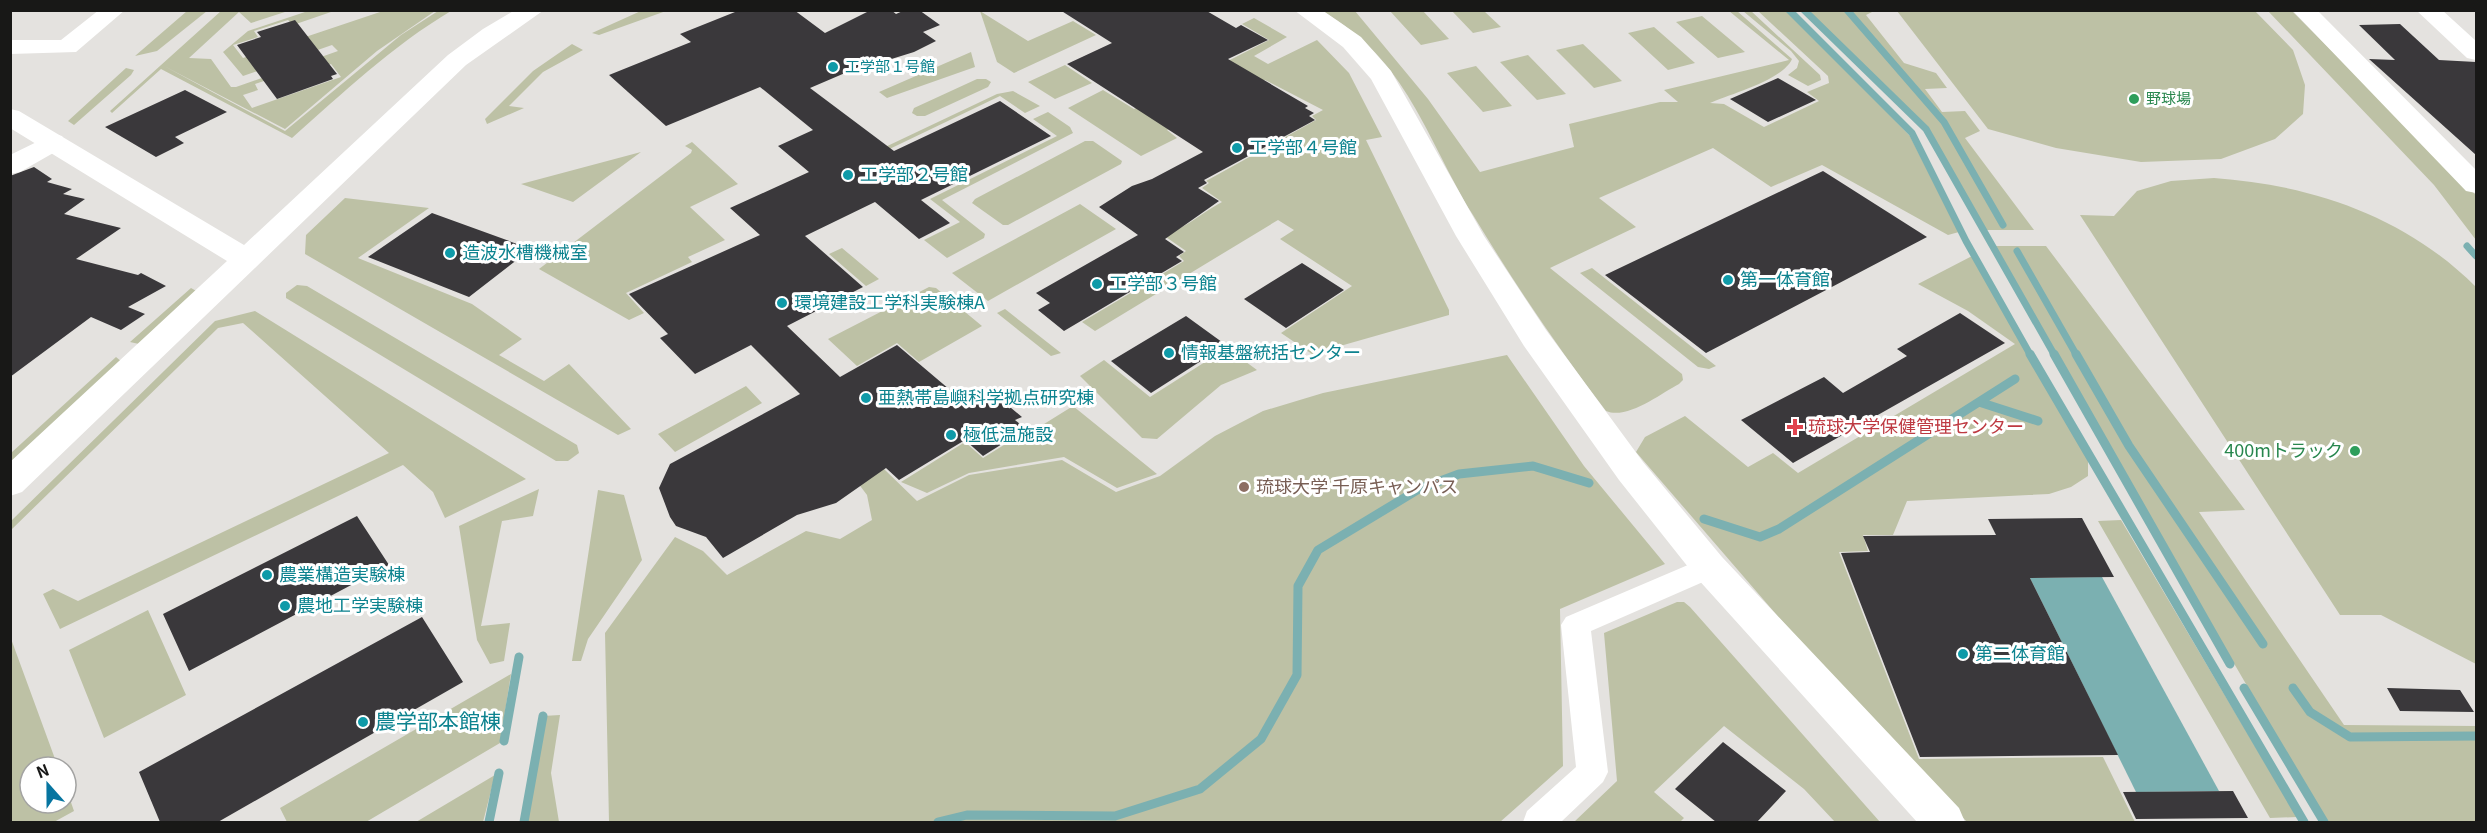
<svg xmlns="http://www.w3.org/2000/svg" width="2487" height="833" viewBox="0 0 2487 833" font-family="Georgia,'Noto Sans JP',serif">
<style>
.green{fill:#bdc1a5;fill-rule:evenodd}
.water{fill:#7bb0b1}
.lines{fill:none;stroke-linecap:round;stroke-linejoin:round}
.stream-far1{stroke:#7bb0b1;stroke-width:7}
.stream{stroke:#7bb0b1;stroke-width:9}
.building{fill:#3a383b}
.pedestrian{fill:#fff;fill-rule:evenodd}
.minor{fill:#fff;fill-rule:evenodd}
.tertiary{fill:#fff;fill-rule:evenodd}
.culture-dot{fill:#0f9aa8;stroke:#fff;stroke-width:2}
.leisure-dot{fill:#2e9e5b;stroke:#fff;stroke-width:2}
.health-dot{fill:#e0444e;stroke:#fff;stroke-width:2}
.education-dot{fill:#8d6e63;stroke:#fff;stroke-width:2}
.labels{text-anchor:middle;stroke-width:6;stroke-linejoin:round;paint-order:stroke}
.far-culture-label{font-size:15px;fill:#0d838f;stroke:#fff;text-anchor:start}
.far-leisure-label{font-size:15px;fill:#27864d;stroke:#fff;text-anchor:start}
.culture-label{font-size:18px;fill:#0d838f;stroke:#fff;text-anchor:start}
.health-label{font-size:18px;fill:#be3a42;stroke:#fff;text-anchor:start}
.leisure-label{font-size:18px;fill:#27864d;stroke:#fff;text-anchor:end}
.education-label{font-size:18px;fill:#785e54;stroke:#fff;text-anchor:start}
.near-culture-label{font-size:21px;fill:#0d838f;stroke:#fff;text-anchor:start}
</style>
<rect width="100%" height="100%" fill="#e4e2df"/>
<path class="green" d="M 643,10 L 666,11 L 599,35 L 592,33 Z
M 187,11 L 207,11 L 157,51 L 135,56 Z
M 221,11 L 288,11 L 251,23 L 239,12 L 189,58 L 211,59 L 231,87 L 236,87 L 338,51 L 332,45 L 243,76 L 223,52 L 248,31 L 308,11 L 331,12 L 293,25 L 288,20 L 254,31 L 258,37 L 233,45 L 243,58 L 383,11 L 435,11 L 377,51 L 285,129 L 164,66 L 285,131 L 401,35 L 438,11 L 451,11 C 392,46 343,93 292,138 L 161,69 L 112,113 L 110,111 ZM 331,64 L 341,77 L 252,108 L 243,95 L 258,90 L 255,84 L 312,65 L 316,69 Z
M 980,11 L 1028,41 L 1073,21 L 1096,35 L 1014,73 L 997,62 Z
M 1322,11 L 1355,11 L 1428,99 L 1480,172 L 1574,147 L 1569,124 L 1660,102 L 1678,102 L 1664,90 L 1789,60 L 1729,11 L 1737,11 L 1792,59 C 1783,80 1730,94 1710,103 L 1724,104 L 1764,127 L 1819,101 L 1807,92 L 1829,83 L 1828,76 L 1758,11 L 1790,11 L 1910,136 L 1959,232 L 1948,235 L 1822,165 L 1771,187 L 1713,148 L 1599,198 L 1636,227 L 1550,268 L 1682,374 L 1683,380 L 1679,384 C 1660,394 1627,420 1606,411 C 1558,348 1514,283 1473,215 C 1425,137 1408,60 1322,11 Z
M 1390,11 L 1423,11 L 1449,39 L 1421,45 Z
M 1452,11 L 1484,11 L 1501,27 L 1473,33 Z
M 1743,11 L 1751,11 L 1820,75 L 1821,80 L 1808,86 L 1788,75 L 1797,68 L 1799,61 L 1791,51 Z
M 1807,11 L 1874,11 L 1866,15 L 1904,63 L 1936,73 L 1947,88 L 1925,89 L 1942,112 L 1965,111 L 1980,131 L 1965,138 L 2034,230 L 1985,230 L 1930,132 Z
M 1897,11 L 2255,11 L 2293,50 L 2305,85 L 2303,114 L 2275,139 L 2221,159 L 2141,162 L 2056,148 L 1988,129 Z
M 2268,11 L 2292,11 L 2476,195 L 2476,240 L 2434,185 Z
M 1702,16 L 1745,52 L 1718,58 L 1676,22 Z
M 1254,18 L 1287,37 L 1254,56 L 1268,64 L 1317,40 L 1349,73 L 1382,137 L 1366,140 L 1449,310 L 1449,315 L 1312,354 L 1281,333 L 1352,286 L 1280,239 L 1294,230 L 1278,220 L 1095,331 L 1082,322 L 1184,261 L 1179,256 L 1186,251 L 1163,235 C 1188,227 1200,214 1222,202 L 1202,188 L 1209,183 L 1206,181 L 1316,120 L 1312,116 L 1323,110 L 1265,80 L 1167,130 L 1177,138 L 1141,156 L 1068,108 L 1103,90 L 1134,109 L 1269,40 L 1242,24 Z
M 1654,27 L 1695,63 L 1668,70 L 1628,33 Z
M 572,44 L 583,50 L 543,72 L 509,106 L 524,108 L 487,124 L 485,119 L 533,71 Z
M 1583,44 L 1622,81 L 1594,88 L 1556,50 Z
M 971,52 L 975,67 L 887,98 L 879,92 Z
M 1528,55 L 1566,94 L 1537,100 L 1500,62 Z
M 1065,65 L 1092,83 L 1055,99 L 1028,82 Z
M 1476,66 L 1512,106 L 1483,112 L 1447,73 Z
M 126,68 L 134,70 L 131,75 L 74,125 L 68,121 Z
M 977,79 L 986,79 L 991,82 L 988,87 L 925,116 L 917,116 L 912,113 L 914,108 Z
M 1013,91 L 1040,106 L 1025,113 L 1000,96 L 877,155 L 881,149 L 997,94 Z
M 1048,112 L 1070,127 L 1073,133 L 942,200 L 985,234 L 984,238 L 947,258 L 924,240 L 960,222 L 930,199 L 1057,136 L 1033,119 Z
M 1085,141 L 1093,141 L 1122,161 L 1121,164 L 1008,225 L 1003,225 L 972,203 L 975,199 Z
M 692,142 L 738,184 L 690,207 L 725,240 L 688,257 L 692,262 L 626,293 L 644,313 L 629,320 L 539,269 L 691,153 L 692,150 L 685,146 Z
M 641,152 L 573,202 L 521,184 Z
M 2214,178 C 2312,185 2405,216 2476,287 L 2476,664 L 2381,615 L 2340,615 L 2080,215 L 2114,216 L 2137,191 L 2171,181 Z
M 345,198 L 429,208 L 358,258 L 472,304 L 522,339 L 499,355 L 544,381 L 569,364 L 631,429 L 618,435 L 305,254 L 306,235 Z
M 1080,204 L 1116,229 L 988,301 L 952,273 Z
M 1992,246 L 2046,246 L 2245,510 L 2199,512 L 2344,725 L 2476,726 L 2476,822 L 2326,822 Z
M 842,248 L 879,279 L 866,286 L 829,254 Z
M 1974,255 L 2088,457 L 2088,476 L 2071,487 L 2049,494 L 1907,501 L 1893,535 L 1863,535 L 1868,551 L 1839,552 L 1919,759 L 2103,757 L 2135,822 L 2188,822 L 1967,822 L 1819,664 L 1636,452 L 1645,437 L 1685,416 L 1748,467 L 1773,453 L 1798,473 L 2015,344 L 1968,311 L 1918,284 Z
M 1592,268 L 1716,366 L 1709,369 L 1698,367 L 1580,273 Z
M 297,285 L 307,286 L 577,445 L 579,453 L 568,461 L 556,461 L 286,298 L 286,293 Z
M 929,287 L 936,288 L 982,326 L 919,362 L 897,343 L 857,366 L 828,339 Z
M 191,288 L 198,292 L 139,344 L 130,342 Z
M 1005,309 L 1061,353 L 1051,356 L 997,313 Z
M 255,311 L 526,479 L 445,518 L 433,492 L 403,465 L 60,629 L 43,594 L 53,589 L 78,601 L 389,453 L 243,323 L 218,328 L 11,530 L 11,521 L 215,321 Z
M 1227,348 L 1257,370 L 1221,385 L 1157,439 L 1142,438 L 1080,376 L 1104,360 L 1150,397 Z
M 1507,355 L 1584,466 L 1665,564 L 1560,609 L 1563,766 L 1500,822 L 609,822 L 605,633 L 675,537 L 703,551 L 727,575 L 806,531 L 840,539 L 872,520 L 867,495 L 833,450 L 853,439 L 917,501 L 969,475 L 1062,460 L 1116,492 L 1160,476 L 1215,436 L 1263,411 L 1323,393 Z
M 116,357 L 122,362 L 11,466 L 11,453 Z
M 746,386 L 762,403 L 675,452 L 658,434 Z
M 1073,406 L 1157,474 L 1117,488 L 1064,457 L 969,473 L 927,493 L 901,482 L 965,442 L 983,458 L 1033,427 L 1036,429 Z
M 539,489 L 533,516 L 502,521 L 481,626 L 510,623 L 504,661 L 490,664 L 477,640 L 459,526 Z
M 598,490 L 624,495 L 642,560 L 588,639 L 581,661 L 572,661 Z
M 2121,520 L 2297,817 L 2270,818 L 2098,521 Z
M 1677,602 L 1684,602 L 1690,607 L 1880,822 L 1835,822 L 1804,789 L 1724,726 L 1654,792 L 1684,818 L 1680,822 L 1574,822 L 1617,781 L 1604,633 Z
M 148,610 L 186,695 L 104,738 L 69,650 Z
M 10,636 L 58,767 L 30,767 L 30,803 L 66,803 L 66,788 L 74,811 L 54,822 L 11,822 Z
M 511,674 L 500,743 L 366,822 L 287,822 L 280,808 Z
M 560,715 L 551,773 L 559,822 L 524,822 L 543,716 Z
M 495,775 L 483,822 L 416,822 Z"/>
<path class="water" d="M 2102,577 L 2219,791 L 2136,792 L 2030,578 Z"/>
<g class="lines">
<path class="stream-far1" d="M 1789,10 L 1912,133 L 1966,241 L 2031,356
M 1804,10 L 1926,129 L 2055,356
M 1847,10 L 1944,122 L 2003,225
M 2467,246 L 2476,256
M 2017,251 L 2077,356"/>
<path class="stream" d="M 2030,354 L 2304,822
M 2054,354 L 2230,664
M 2076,354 L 2129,446 L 2263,644
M 1979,402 L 2038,421
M 1704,519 L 1760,537 L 1779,529 L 2015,379
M 2244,688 L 2324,822
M 2293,688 L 2310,712 L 2350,737 L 2476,736
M 504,741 L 519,657
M 489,822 L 499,773
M 524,822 L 543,716
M 938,822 L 967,815 L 1115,816 L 1200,789 L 1261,739 L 1297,675 L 1298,586 L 1318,550 L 1419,489 L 1459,474 L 1533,466 L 1589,483"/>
</g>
<path class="building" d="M 740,10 L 794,10 L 825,33 L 871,10 L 891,10 L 896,14 L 905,10 L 919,10 L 940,25 L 923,32 L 936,41 L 914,52 L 885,61 L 880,58 L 810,88 L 894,151 L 1000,101 L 1051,136 L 921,200 L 950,223 L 919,239 L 875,202 L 805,236 L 863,287 L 787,326 L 840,377 L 897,345 L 969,406 L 992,392 L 1022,417 L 1015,420 L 1026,429 L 983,456 L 965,440 L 899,480 L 886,468 L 836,503 L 797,515 L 723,558 L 706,537 L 676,526 L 670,517 L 659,488 L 670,464 L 800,394 L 751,345 L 695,374 L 660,338 L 668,334 L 629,294 L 760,235 L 730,208 L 809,172 L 778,146 L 813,130 L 760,87 L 666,126 L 609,75 L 691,42 L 680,34 Z
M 1060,10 L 1205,10 L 1236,28 L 1241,25 L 1268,40 L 1228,59 L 1308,106 L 1305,108 L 1314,113 L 1309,116 L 1315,120 L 1204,180 L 1207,183 L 1198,188 L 1219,201 L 1165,239 L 1184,252 L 1176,257 L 1182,261 L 1064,331 L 1038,310 L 1050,303 L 1036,293 L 1138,235 L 1099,207 L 1132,186 L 1152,179 L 1203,152 L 1067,64 L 1112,43 Z
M 295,20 L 337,74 L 331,76 L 333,79 L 277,99 L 237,45 L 261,37 L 257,32 Z
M 2400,24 L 2439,60 L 2476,62 L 2476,155 L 2369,59 L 2395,60 L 2359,25 Z
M 1778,78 L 1816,100 L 1768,122 L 1730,99 Z
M 185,90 L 227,112 L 175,137 L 184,143 L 156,157 L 105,127 Z
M 34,167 L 52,179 L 47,182 L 72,189 L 63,194 L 85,199 L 64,214 L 121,228 L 76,259 L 138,275 L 141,273 L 166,286 L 128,307 L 145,314 L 121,330 L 91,317 L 10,377 L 10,176 Z
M 1823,171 L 1927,237 L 1706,353 L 1605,275 Z
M 432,213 L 531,249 L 469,297 L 368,257 Z
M 1302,263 L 1344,290 L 1286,328 L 1244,299 Z
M 1960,313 L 2005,343 L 1793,463 L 1741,420 L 1824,377 L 1843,393 L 1907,356 L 1897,349 Z
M 1186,316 L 1226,345 L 1151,393 L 1111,361 Z
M 357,516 L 389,565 L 189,671 L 163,614 Z
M 2082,518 L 2114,577 L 2030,578 L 2118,755 L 1920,757 L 1841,553 L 1870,552 L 1863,536 L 1996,535 L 1988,519 Z
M 422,617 L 463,682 L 218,822 L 160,822 L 139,772 Z
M 2387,688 L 2460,690 L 2474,712 L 2400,711 Z
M 1723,742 L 1786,791 L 1757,822 L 1716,822 L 1675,789 Z
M 2233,791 L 2248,818 L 2136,819 L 2123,792 Z"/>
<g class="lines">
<path class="pedestrian" d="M 1709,556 L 1719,559 L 1723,567 L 1719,575 L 1591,631 L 1608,772 L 1603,782 L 1561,822 L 1523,822 L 1527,811 L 1576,767 L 1561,625 L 1566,617 Z"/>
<path class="minor" d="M 99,10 L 125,10 L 76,52 L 10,54 L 10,40 L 61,40 Z
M 2292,10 L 2317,10 L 2476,170 L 2476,193 L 2466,191 Z
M 2416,10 L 2442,10 L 2476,41 L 2476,60 L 2467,58 Z
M 53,134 L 62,136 L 66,142 L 62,148 L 20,172 L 10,174 L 10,155 Z"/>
<path class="tertiary" d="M 515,10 L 544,10 L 466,65 L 22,492 L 10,496 L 10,462 L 227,261 L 10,128 L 10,109 L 19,111 L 244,245 L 448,55 L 483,29 Z
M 1294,10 L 1322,10 L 1361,37 L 1391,71 L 1484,236 L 1546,330 L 1643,462 L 1722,557 L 1959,808 L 1965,822 L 1917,822 L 1696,577 L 1619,480 L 1524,346 L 1456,236 L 1371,79 L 1343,47 Z"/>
</g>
<g class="culture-dot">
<circle cx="833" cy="67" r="6"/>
<circle cx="1237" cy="148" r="6"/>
<circle cx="848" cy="175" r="6"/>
<circle cx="450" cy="253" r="6"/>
<circle cx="1728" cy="280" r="6"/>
<circle cx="1097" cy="284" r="6"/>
<circle cx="782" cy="303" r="6"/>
<circle cx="1169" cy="353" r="6"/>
<circle cx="866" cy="398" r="6"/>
<circle cx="951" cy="435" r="6"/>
<circle cx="267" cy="575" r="6"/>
<circle cx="285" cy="606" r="6"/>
<circle cx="1963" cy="654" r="6"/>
<circle cx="363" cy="722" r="6"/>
</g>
<g class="leisure-dot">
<circle cx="2134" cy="99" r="6"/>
<circle cx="2355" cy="451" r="6"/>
</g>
<path class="health-dot" d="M1792 418h6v6h6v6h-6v6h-6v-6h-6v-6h6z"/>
<circle class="education-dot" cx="1244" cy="487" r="6"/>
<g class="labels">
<g class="far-culture-label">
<text x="845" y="72">工学部１号館</text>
</g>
<g class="far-leisure-label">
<text x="2146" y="104">野球場</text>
</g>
<g class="culture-label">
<text x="1249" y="154">工学部４号館</text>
<text x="860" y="181">工学部２号館</text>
<text x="462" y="259">造波水槽機械室</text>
<text x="1740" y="286">第一体育館</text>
<text x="1109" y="290">工学部３号館</text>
<text x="794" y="309">環境建設工学科実験棟A</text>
<text x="1181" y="359">情報基盤統括センター</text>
<text x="878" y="404">亜熱帯島嶼科学拠点研究棟</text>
<text x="963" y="441">極低温施設</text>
<text x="279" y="581">農業構造実験棟</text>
<text x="297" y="612">農地工学実験棟</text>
<text x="1975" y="660">第二体育館</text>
</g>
<g class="health-label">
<text x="1808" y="433">琉球大学保健管理センター</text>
</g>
<g class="leisure-label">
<text x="2343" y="457">400mトラック</text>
</g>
<g class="education-label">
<text x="1256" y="493">琉球大学 千原キャンパス</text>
</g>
<g class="near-culture-label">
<text x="375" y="729">農学部本館棟</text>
</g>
</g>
<rect width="2487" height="833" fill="none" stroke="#181817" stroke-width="24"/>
<g transform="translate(48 785) rotate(339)"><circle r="28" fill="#ffffff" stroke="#a3a3a2" stroke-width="1.5"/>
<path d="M0-4.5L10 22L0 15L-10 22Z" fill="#0675a0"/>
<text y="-9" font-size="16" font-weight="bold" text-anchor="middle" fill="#181817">N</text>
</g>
</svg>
